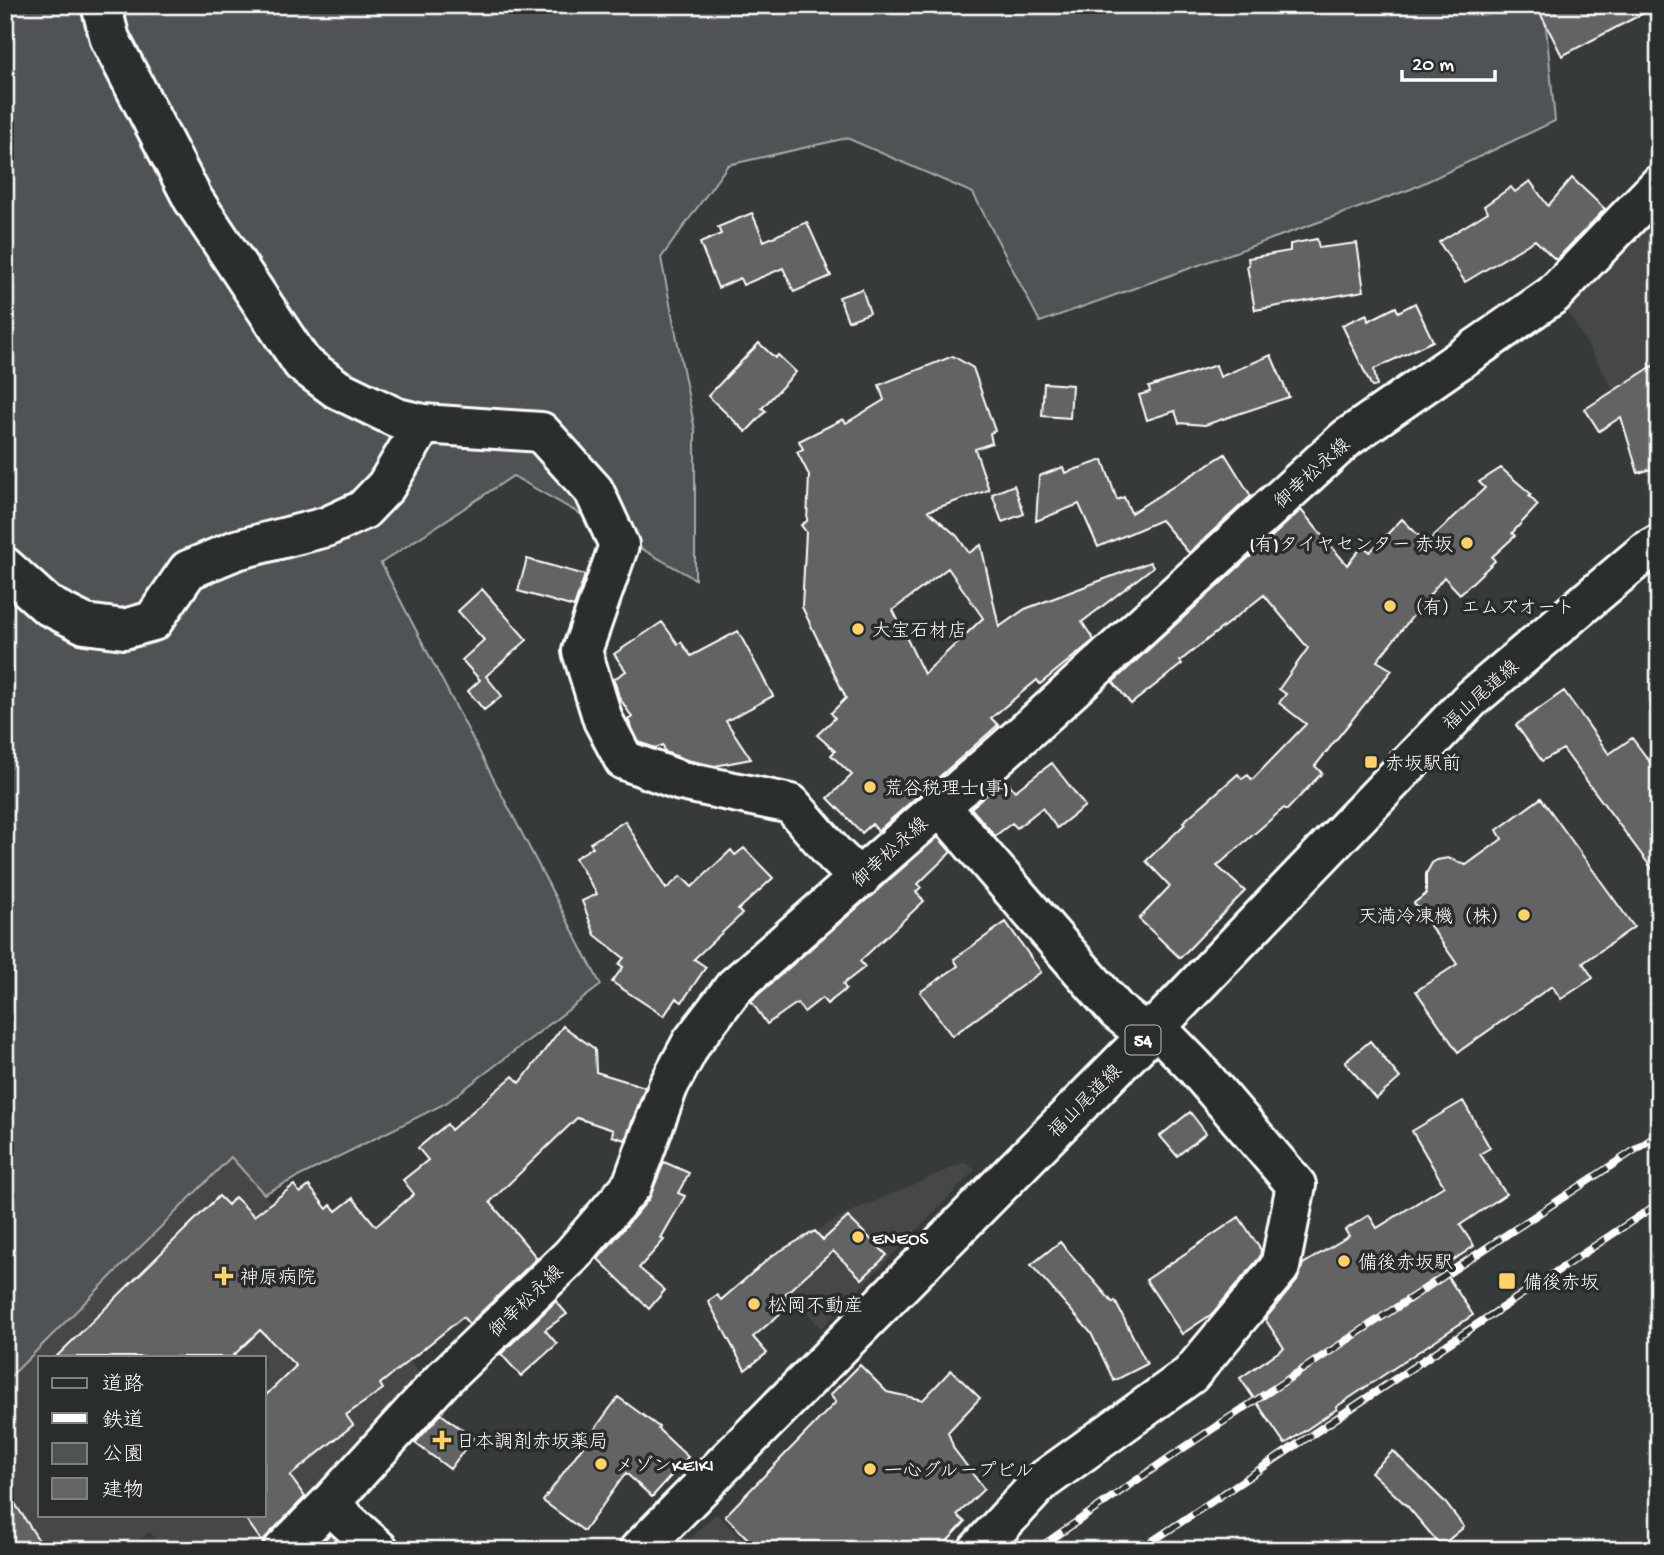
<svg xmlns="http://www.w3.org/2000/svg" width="1664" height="1555" viewBox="0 0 1664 1555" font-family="'Gochi Hand','Klee One',sans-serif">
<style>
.built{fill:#444748;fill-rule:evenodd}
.green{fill:#505354;stroke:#a8a9aa;stroke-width:2}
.building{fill:#636465;stroke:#fff;stroke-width:2;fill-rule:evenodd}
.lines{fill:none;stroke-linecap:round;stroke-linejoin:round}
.minor-casing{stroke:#fff;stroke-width:44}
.major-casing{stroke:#fff;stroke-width:44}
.minor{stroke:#2a2d2e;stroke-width:38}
.major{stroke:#2a2d2e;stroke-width:38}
.rail-casing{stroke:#fff;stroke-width:8}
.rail{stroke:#2a2d2e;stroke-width:5;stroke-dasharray:16;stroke-linecap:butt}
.poi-dot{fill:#ffd166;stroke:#2a2d2e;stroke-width:2.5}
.labels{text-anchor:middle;stroke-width:7;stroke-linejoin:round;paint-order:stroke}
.shield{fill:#2a2d2e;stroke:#bfc0c0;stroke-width:2}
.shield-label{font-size:18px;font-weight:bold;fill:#fff}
.street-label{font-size:19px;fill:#fff;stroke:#2a2d2e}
.poi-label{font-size:19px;fill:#fff;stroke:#2a2d2e;text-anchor:start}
</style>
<rect width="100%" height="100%" fill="#373a3b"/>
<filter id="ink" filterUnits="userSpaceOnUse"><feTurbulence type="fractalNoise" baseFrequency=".0143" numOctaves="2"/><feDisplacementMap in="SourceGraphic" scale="14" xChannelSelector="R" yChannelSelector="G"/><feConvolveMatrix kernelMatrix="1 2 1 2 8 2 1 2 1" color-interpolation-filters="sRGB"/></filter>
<g filter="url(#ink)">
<path class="built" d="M 1639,219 L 1659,248 L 1659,419 L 1634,425 L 1564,305 Z
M 231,1157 L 426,1380 L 269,1550 L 164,1550 L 150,1532 L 125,1550 L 5,1550 L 5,1382 ZM 40,1357 L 264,1357 L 264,1515 L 40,1515 Z
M 965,1162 L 975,1170 L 821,1329 L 765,1260 L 846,1214 Z
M 716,1513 L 753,1550 L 679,1550 Z"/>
<path class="green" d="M 5,5 L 1544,5 L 1555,121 L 1411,189 L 1040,322 L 973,193 L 847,138 L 728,165 L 661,258 L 695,430 L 695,579 L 513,476 L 381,563 L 601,985 L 446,1103 L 264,1194 L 231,1157 L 5,1382 Z"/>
<path class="building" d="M 1536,5 L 1659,5 L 1562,56 Z
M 1572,178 L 1605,209 L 1556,260 L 1535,240 L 1465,282 L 1439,242 L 1488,212 L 1484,206 L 1511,187 L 1515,192 L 1530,181 L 1548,206 Z
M 752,213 L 764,241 L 807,222 L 831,276 L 794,292 L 783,268 L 743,285 L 740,278 L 718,288 L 700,243 L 721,234 L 718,227 Z
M 1317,239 L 1319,248 L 1357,243 L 1364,291 L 1255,310 L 1247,266 L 1249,265 L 1248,258 L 1290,251 L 1290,244 Z
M 862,289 L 870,313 L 848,321 L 839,297 Z
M 1415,303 L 1433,341 L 1374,369 L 1377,386 L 1372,387 L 1342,325 L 1367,314 L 1368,321 L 1396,307 L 1398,312 Z
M 759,343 L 775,358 L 778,355 L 796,372 L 762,408 L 766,411 L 746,432 L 708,396 Z
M 1271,355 L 1289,397 L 1205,425 L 1179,423 L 1175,411 L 1147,420 L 1139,395 L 1150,392 L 1149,387 L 1216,365 L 1220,377 Z
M 953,356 L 973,368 L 995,431 L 990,433 L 992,443 L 975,449 L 989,490 L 928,511 L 957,536 L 969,553 L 981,545 L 999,627 L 1025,609 L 1150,562 L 1153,567 L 1082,622 L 1094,640 L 1040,684 L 1037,680 L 991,718 L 998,725 L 878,831 L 872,824 L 862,833 L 828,798 L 852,775 L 831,755 L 835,751 L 817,735 L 835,718 L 831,713 L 846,698 L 802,607 L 806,532 L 801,525 L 807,521 L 809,475 L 797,452 L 803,449 L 799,441 L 843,419 L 846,423 L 884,400 L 879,385 ZM 948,568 L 983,618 L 924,674 L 893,610 Z
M 1659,362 L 1659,467 L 1638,473 L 1621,417 L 1599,431 L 1585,409 Z
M 1044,383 L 1072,385 L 1070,418 L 1042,416 Z
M 1225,454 L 1251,496 L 1189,553 L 1161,520 L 1098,547 L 1079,504 L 1036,521 L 1039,476 L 1063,467 L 1065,473 L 1103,460 L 1117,500 L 1124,497 L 1131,513 Z
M 1501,468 L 1531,494 L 1529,496 L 1538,505 L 1512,533 L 1515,536 L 1492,557 L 1495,561 L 1460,594 L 1444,577 L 1377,661 L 1392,670 L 1315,766 L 1322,773 L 1287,810 L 1284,808 L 1217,866 L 1245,891 L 1180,958 L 1139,919 L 1170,886 L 1146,861 L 1185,824 L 1183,822 L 1238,774 L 1242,779 L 1248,775 L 1252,780 L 1306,724 L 1279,703 L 1286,694 L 1279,689 L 1308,648 L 1264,595 L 1180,661 L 1182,664 L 1131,704 L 1113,682 L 1301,510 L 1347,565 L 1363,546 L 1370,552 L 1402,519 L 1426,543 L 1485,488 L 1479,482 Z
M 1014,485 L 1024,514 L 1002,522 L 992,494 Z
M 527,559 L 585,575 L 574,607 L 518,591 Z
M 482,589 L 527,640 L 486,676 L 502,696 L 484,710 L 468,691 L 480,680 L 462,660 L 484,640 L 458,611 Z
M 662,622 L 678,644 L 681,642 L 691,656 L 738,631 L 773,696 L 726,721 L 751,759 L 715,766 L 687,760 L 665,752 L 663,745 L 655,748 L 639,742 L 628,720 L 632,717 L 619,697 L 614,679 L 626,671 L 614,654 Z
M 1564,691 L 1609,754 L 1632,738 L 1659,774 L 1659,878 L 1563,749 L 1542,761 L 1516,725 Z
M 1052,763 L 1085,806 L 1057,828 L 1042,808 L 1017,828 L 1012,823 L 995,836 L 971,808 L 1005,779 L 1015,791 Z
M 1541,798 L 1634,927 L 1583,963 L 1593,978 L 1561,999 L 1552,986 L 1458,1052 L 1416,991 L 1457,964 L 1414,903 L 1426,894 L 1426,874 L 1432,863 L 1437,860 L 1448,858 L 1466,865 L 1502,839 L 1497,830 Z
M 625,821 L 666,889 L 681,876 L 692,887 L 731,850 L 735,855 L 744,848 L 773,878 L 738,910 L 742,914 L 694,959 L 706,967 L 682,1002 L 676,998 L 664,1016 L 612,982 L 623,967 L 619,964 L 624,958 L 595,935 L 582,901 L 597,894 L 575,858 L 593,847 L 590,843 Z
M 938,837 L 951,852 L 918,884 L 921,887 L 916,892 L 924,901 L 860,961 L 865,967 L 843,984 L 846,989 L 827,1004 L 822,998 L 804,1012 L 797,1003 L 767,1024 L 751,1001 Z
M 1006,922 L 1041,972 L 952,1036 L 920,992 L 958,966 L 954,959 Z
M 563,1026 L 595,1049 L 596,1072 L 645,1087 L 625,1140 L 612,1136 L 613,1130 L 577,1118 L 490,1202 L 537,1258 L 469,1324 L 463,1317 L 380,1384 L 383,1389 L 346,1415 L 353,1425 L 290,1476 L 305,1497 L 268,1535 L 263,1543 L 243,1515 L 264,1515 L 264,1397 L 296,1366 L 260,1330 L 232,1357 L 56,1357 L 219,1196 L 228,1205 L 235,1197 L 254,1216 L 294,1185 L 300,1193 L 309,1186 L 327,1209 L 331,1205 L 336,1211 L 353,1198 L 376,1226 L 414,1194 L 403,1180 L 428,1160 L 418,1148 L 447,1124 L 451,1130 L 513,1076 L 520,1083 Z
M 1370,1041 L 1400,1078 L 1376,1099 L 1345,1062 Z
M 1463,1101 L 1490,1148 L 1480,1154 L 1506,1194 L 1460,1225 L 1474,1246 L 1442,1268 L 1473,1315 L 1336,1407 L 1337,1409 L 1285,1444 L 1240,1378 L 1284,1348 L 1265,1319 L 1297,1281 L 1303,1264 L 1349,1236 L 1345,1230 L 1369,1215 L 1377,1228 L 1444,1186 L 1412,1131 Z
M 1190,1112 L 1206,1133 L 1177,1156 L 1160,1136 Z
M 664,1162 L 689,1173 L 678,1193 L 685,1196 L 661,1238 L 664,1240 L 639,1268 L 665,1290 L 649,1309 L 598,1259 L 649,1199 Z
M 848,1217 L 887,1255 L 862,1279 L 833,1251 L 785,1294 L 793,1303 L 753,1337 L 767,1353 L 745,1370 L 708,1301 L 717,1295 L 721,1300 L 773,1255 L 815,1231 L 823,1240 Z
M 1239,1217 L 1261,1250 L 1260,1257 L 1212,1314 L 1182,1334 L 1146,1280 Z
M 1060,1242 L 1113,1303 L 1115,1301 L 1147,1364 L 1114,1381 L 1091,1333 L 1031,1265 Z
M 556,1301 L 567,1314 L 545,1330 L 557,1344 L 521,1376 L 501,1354 Z
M 860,1365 L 887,1392 L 923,1400 L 951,1370 L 980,1398 L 948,1432 L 954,1449 L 984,1489 L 957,1515 L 965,1522 L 939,1550 L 759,1550 L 725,1516 L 836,1402 L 830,1395 Z
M 618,1397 L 659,1427 L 658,1429 L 688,1457 L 652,1497 L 626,1473 L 584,1531 L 543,1501 Z
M 441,1414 L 473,1438 L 450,1469 L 415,1443 Z
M 1393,1451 L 1444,1501 L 1464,1527 L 1441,1546 L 1408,1507 L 1371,1472 Z
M 5,1488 L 45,1550 L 5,1550 Z
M 330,1534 L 346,1550 L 314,1550 Z"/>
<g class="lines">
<defs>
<path id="minor" d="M 101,5 L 110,39 L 193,199 L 302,363 L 337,389 L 397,418 L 423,424 L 541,432 L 594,491 L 619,545 L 582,651 L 603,720 L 624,760 L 681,781 L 791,804 L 835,855 L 860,879
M 5,567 L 47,605 L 85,624 L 124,629 L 153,621 L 188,570 L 236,550 L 326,527 L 363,510 L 386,486 L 423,424
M 940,806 L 1117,1011 L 1136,1026 L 1156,1027 L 1195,1067 L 1296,1185 L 1280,1267 L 1190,1375 L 1041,1482 L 978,1550
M 329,1504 L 379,1550"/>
<path id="major" d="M 283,1550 L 329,1504 L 443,1379 L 571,1256 L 632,1185 L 668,1087 L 692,1042 L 734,987 L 1032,726 L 1347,438 L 1553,295 L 1659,185
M 639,1550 L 1156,1027 L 1470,700 L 1645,552 L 1659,544"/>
</defs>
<use href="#minor" class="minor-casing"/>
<use href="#major" class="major-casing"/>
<use href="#minor" class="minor"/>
<use href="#major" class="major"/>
<defs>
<path id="rail" d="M 1036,1550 L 1173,1455 L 1659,1134
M 1139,1550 L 1659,1203"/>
</defs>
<use href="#rail" class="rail-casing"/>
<use href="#rail" class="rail"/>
</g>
</g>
<g class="poi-dot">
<circle cx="1467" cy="543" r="7"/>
<circle cx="1390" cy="606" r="7"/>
<circle cx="858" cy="629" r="7"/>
<rect x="1364" y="755" width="14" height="14" rx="3.5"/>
<circle cx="870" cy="787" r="7"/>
<circle cx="1524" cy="915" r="7"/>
<circle cx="858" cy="1237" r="7"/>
<circle cx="1344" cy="1261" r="7"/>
<path d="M220.5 1265.5h7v7h7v7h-7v7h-7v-7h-7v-7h7z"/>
<rect x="1498" y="1272" width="18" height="18" rx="3.5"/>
<circle cx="754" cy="1304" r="7"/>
<path d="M438.5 1429.5h7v7h7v7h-7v7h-7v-7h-7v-7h7z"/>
<circle cx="601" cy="1464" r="7"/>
<circle cx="870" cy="1469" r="7"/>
</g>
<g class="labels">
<rect class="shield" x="1125.5" y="1025.5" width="35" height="29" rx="5"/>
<g class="shield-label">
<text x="1143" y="1046">54</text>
</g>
<g class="street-label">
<text transform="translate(1311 472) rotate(-42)" y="7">御幸松永線</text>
<text transform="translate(1480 694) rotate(-42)" y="7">福山尾道線</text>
<text transform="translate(889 851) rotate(-42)" y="7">御幸松永線</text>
<text transform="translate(1084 1100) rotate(-45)" y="7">福山尾道線</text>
<text transform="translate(525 1300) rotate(-44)" y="7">御幸松永線</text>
</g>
<g class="poi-label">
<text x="1453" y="550" text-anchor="end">(有)タイヤセンター 赤坂</text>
<text x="1404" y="613">（有）エムズオート</text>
<text x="872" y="636">大宝石材店</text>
<text x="1385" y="769">赤坂駅前</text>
<text x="884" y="794">荒谷税理士(事)</text>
<text x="1510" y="922" text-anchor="end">天満冷凍機（株）</text>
<text x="872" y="1244">ENEOS</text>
<text x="1358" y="1268">備後赤坂駅</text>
<text x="240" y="1283">神原病院</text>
<text x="1523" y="1288">備後赤坂</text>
<text x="768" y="1311">松岡不動産</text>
<text x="456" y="1447">日本調剤赤坂薬局</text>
<text x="615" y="1471">メゾンKEIKI</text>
<text x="884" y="1476">一心グループビル</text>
</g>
</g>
<rect width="1664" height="1555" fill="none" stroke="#2a2d2e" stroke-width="28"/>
<rect x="14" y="14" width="1636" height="1527" fill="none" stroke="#fff" stroke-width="2.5" filter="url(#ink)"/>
<rect x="38" y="1356" width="228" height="161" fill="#2a2d2e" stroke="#7f8182" stroke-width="2"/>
<rect x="52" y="1378" width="35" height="10" fill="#2a2d2e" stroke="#7f8182" stroke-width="2"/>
<text x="102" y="1390" font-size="21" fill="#ffffff">道路</text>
<rect x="52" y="1413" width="35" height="10" fill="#ffffff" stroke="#7f8182" stroke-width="2"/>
<text x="102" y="1426" font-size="21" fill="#ffffff">鉄道</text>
<rect x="52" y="1443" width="35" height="21" fill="#505354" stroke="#7f8182" stroke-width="2"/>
<text x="102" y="1460" font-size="21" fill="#ffffff">公園</text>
<rect x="52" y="1478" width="35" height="21" fill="#636465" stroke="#7f8182" stroke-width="2"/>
<text x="102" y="1496" font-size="21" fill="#ffffff">建物</text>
<path d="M1402 70v10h93v-10" fill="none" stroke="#ffffff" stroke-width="3.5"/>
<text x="1412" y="70" font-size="21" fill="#ffffff" stroke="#2a2d2e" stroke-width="5" paint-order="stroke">20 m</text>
</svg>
